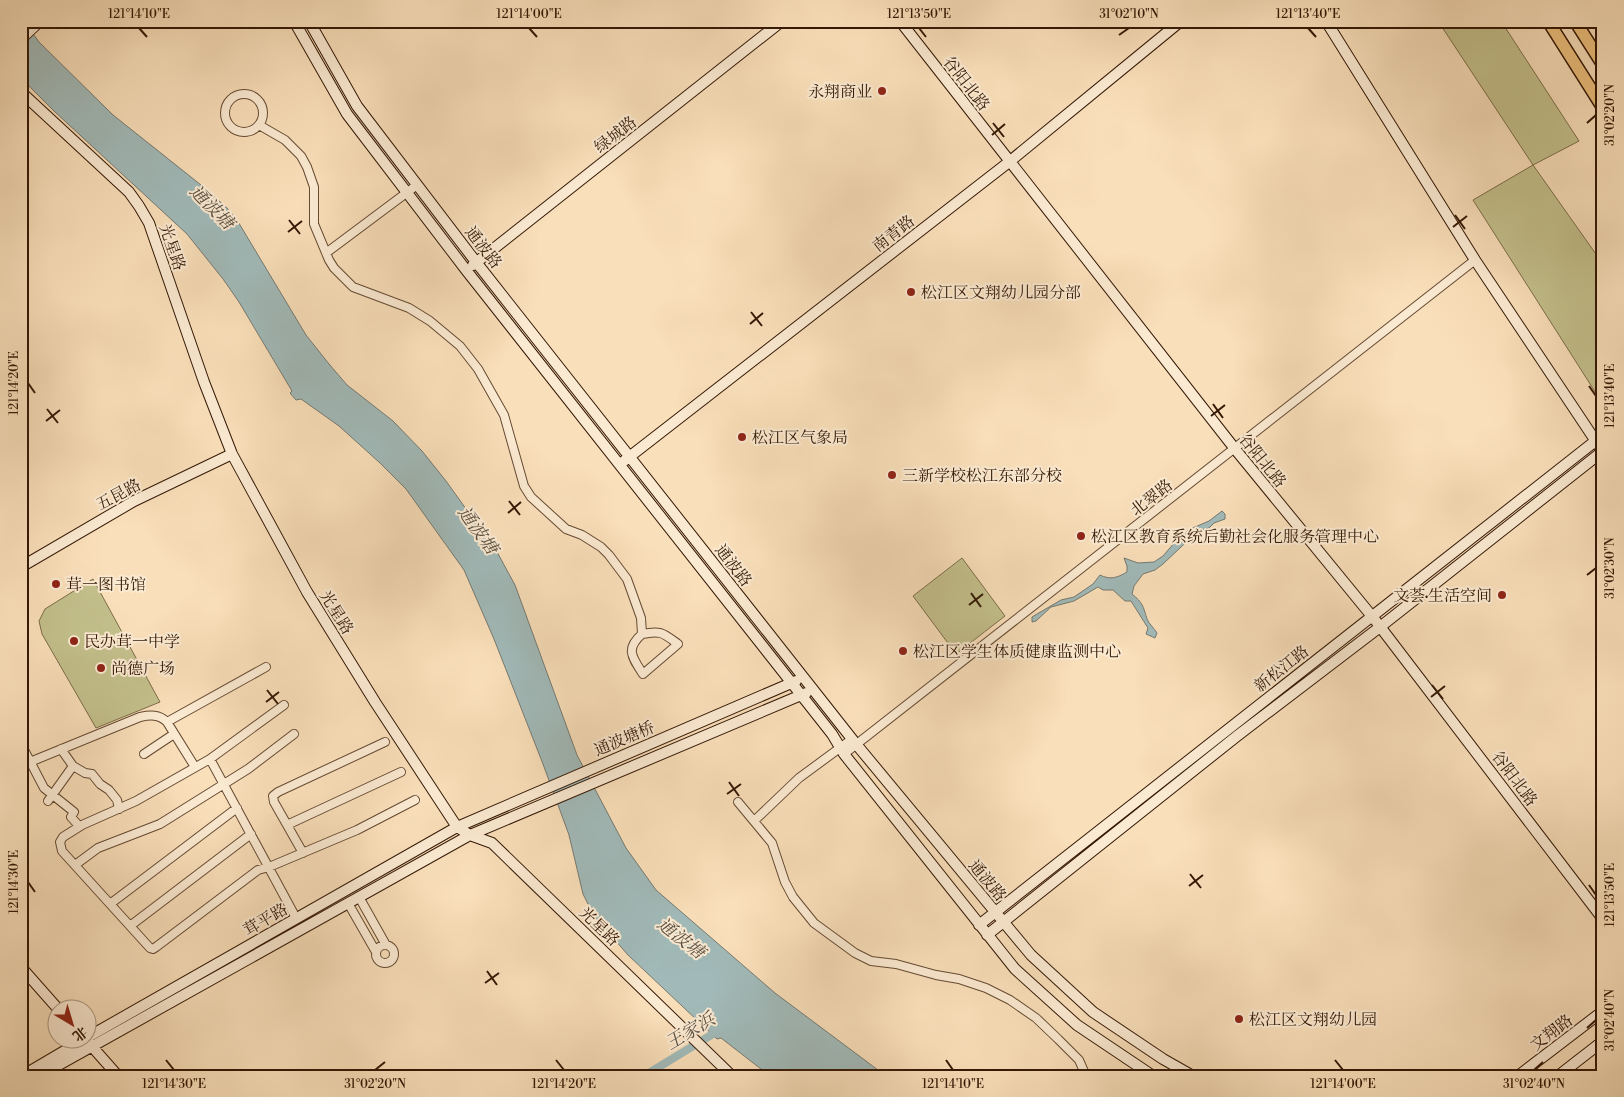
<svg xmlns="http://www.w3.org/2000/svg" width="1624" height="1097" viewBox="0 0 1624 1097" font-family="'Libre Bodoni','Noto Serif SC',serif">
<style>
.green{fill:#c3c08c;stroke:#7c6c48}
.water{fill:#a1bab9;stroke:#757971}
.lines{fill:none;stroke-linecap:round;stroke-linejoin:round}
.canal{stroke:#a1bab9;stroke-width:8}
.street-casing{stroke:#654a32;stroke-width:10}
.secondary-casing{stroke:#341805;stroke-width:12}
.primary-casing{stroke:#341805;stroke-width:14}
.street{stroke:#fbead2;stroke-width:8}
.secondary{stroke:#fbead2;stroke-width:10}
.primary{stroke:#ecc07d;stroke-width:11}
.ticks{fill:none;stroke:#341805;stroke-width:2}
.poi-dot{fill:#8f2418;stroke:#fbead2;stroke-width:2}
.labels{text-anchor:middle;stroke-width:4;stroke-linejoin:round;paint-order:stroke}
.street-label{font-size:16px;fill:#341805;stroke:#fbead2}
.poi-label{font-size:16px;fill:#341805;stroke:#fbead2;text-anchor:start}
.water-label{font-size:18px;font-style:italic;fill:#5a5144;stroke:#fbead2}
.neatline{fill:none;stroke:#341805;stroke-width:2}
.ticks-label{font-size:12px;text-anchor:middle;fill:#341805}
</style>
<rect width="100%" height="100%" fill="#f9dfba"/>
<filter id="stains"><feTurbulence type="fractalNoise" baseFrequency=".004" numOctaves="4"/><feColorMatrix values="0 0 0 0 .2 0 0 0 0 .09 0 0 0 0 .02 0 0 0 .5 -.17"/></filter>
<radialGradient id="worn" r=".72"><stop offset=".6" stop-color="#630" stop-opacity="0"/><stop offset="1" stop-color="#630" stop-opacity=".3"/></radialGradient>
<path class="green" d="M 1438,21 L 1501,21 L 1579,141 L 1533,165 L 1603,264 L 1603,395 L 1599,398 L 1473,200 L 1533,165 Z
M 962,558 L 1005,616 L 956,654 L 913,596 Z
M 93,579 L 160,702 L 96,728 L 42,634 L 39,621 L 45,609 Z"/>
<path class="water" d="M 21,21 L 24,21 L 39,42 L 113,115 L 201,185 L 227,208 L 237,220 L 306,335 L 329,364 L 347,385 L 393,421 L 422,451 L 446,481 L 497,552 L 515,585 L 577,755 L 626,848 L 656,890 L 775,993 L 886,1076 L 770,1076 L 721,1038 L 717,1039 L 628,955 L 594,916 L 583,894 L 569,835 L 543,764 L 494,639 L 464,570 L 406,489 L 380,463 L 339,426 L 301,399 L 296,400 L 290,393 L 292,391 L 239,302 L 223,279 L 187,234 L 54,111 L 21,78 Z
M 1222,511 L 1225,514 L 1225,519 L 1214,523 L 1209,528 L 1198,531 L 1163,564 L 1155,570 L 1143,574 L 1134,586 L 1132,594 C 1143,603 1143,606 1147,619 C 1149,624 1154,628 1157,633 L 1155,638 L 1146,634 L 1148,628 L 1131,601 L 1125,601 L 1113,590 L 1103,590 L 1098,587 L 1074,601 L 1051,607 L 1036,621 L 1032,622 L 1032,617 L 1061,600 L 1074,597 L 1093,584 L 1100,575 C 1110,580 1117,578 1127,572 L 1127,566 L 1124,558 L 1138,563 L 1154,562 L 1163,556 L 1175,542 L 1183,537 L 1188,530 L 1209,521 Z"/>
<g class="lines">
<path class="canal" d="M 644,1076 L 721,1029"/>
<defs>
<path id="street" d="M225 113a19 19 0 1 1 38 0a19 19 0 1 1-38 0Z
M 259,125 L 285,140 L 301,156 L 307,167 L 314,187 L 314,224 L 329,260 L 334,268 L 353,287 L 409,308 L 430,321 L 460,346 L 478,369 L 504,415 L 524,486 L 531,497 L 566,529 L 582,535 L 601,547 L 609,555 L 627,579 L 641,618 L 642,634 C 625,649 632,657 643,674 L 678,644 C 663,633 661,630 642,634
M 326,253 L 417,185
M 284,705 L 210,759 L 136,801 L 82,825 L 63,837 L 60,842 L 62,851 L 150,948 L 153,949 L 156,947 L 258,870 L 269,867 L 357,830 L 415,800
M 167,722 L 266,667
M 21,744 L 44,788 L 74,812 L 71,817 L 79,826
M 61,749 L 73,766 L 85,773 L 92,774 L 100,784 L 109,790 L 117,800 L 119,809
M 144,754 L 174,734
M 844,754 L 1475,260
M 210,759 L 296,918
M 30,762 L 140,717 C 150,715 159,714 167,722 L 195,767
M 48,801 L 73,766
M 738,802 L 772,843 L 785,882 L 793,897 L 814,923 L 855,953 L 871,961 L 896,964 L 936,975 L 959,979 L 986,988 L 1010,1000 L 1036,1018 L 1058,1039 L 1079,1060 L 1086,1076
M 754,821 L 799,778 L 852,739
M 287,825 L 401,772
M 303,853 L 274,802 L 273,796 L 278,792 L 385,742
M 75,865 L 98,848 L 160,824 L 248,769 L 294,734
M 359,897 L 386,945
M 348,903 L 376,952
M 110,904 L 237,808
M 130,926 L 251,834
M376 954a9 9 0 1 1 18 0a9 9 0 1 1-18 0Z"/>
<path id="secondary" d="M 294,21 L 347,114 L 466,270 L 832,734 L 844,754 L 1015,969 L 1077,1025 L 1153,1076
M 309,21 L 357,106 L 476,262 L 856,744 L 1031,955 L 1093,1012 L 1163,1059 L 1193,1076
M 900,21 L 1235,449 L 1375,620 L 1603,919
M 1326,21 L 1475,260 L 1599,446
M 21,27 L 28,21
M 21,39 L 40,21
M 21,92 L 129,192 L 139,206 L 149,223 L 204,382 L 232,454 L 307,592 L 375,702 L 457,827 L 470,835 L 492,843 L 732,1076
M 473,265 L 782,21
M 624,461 L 1009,162 L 1181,21
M 21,567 L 134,501 L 232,454
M 979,925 L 1603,435
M 987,935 L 1237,736 L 1380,627 L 1603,451
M 21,967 L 59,1010
M 88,1037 L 457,827 L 796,681
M 88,1042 L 118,1076
M 22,1076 L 83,1040
M 39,1076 L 470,835 L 806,693
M 1518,1076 L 1603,1011
M 1558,1076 L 1603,1041"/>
<path id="primary" d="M 1548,21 L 1603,108
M 1575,21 L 1603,65"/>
</defs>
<use href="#street" class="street-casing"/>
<use href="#secondary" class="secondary-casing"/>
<use href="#primary" class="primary-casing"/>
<use href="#street" class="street"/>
<use href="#secondary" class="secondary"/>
<use href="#primary" class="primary"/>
</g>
<path class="ticks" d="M 139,28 L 147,37M 529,28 L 537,37M 919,28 L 926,37M 1308,28 L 1316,37M 1119,35 L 1129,28M 993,123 L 1004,137M 1587,123 L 1596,115M 992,135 L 1005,124M 1455,215 L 1465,229M 289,220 L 300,234M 1453,227 L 1467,216M 288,232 L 302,221M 751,312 L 762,326M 750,324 L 763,313M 28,383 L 35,393M 1589,386 L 1596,396M 1213,404 L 1223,418M 47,409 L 58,423M 1211,416 L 1225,405M 46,421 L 60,410M 509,501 L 520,515M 508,513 L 521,502M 1587,575 L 1596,568M 971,593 L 981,607M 969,605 L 983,594M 1432,685 L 1443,699M 267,690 L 278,704M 1431,697 L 1445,686M 266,702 L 279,692M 729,782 L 739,796M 727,794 L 741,784M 1190,874 L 1201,888M 28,882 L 35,892M 1589,885 L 1596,895M 1189,886 L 1203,875M 487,971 L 497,985M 485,983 L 499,973M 1587,1028 L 1596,1020M 166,1060 L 174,1070M 556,1060 L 564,1070M 946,1060 L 953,1070M 1335,1060 L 1343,1070M 375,1070 L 385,1062M 1534,1070 L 1543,1062"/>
<g class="poi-dot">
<circle cx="882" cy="91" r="5"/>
<circle cx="911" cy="292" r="5"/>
<circle cx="742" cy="437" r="5"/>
<circle cx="892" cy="475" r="5"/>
<circle cx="1081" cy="536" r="5"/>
<circle cx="56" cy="584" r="5"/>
<circle cx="1502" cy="595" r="5"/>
<circle cx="74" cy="641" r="5"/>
<circle cx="903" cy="651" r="5"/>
<circle cx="101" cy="668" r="5"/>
<circle cx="1239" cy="1019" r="5"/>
</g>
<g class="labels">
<g class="street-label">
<text transform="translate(967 83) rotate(52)" y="6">谷阳北路</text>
<text transform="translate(615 134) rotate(-38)" y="6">绿城路</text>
<text transform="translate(893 233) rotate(-38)" y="6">南青路</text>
<text transform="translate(173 247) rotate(71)" y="6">光星路</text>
<text transform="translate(484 247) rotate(52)" y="6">通波路</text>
<text transform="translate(1263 460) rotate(51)" y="6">谷阳北路</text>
<text transform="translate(118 494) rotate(-28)" y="6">五昆路</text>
<text transform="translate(1151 497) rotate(-38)" y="6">北翠路</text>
<text transform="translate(734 565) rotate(52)" y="6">通波路</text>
<text transform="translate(337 612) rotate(58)" y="6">光星路</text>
<text transform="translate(1281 668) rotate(-38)" y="6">新松江路</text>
<text transform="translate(624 738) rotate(-23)" y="6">通波塘桥</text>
<text transform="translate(1515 778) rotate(53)" y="6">谷阳北路</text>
<text transform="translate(988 880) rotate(50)" y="6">通波路</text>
<text transform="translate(265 919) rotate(-30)" y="6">茸平路</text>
<text transform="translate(600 926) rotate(44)" y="6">光星路</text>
<text transform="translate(1551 1032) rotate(-37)" y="6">文翔路</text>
</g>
<g class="poi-label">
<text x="872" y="97" text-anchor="end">永翔商业</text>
<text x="921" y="298">松江区文翔幼儿园分部</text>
<text x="752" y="443">松江区气象局</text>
<text x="902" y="481">三新学校松江东部分校</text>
<text x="1091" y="542">松江区教育系统后勤社会化服务管理中心</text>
<text x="66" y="590">茸一图书馆</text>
<text x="1492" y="601" text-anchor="end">文荟·生活空间</text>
<text x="84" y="647">民办茸一中学</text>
<text x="913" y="657">松江区学生体质健康监测中心</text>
<text x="111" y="674">尚德广场</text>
<text x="1249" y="1025">松江区文翔幼儿园</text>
</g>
<g class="water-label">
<text transform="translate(212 207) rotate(45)" y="6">通波塘</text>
<text transform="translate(478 530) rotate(54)" y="6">通波塘</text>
<text transform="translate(681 938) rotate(38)" y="6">通波塘</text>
<text transform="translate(690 1031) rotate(-31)" y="6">王家浜</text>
</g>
</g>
<rect width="1624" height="1097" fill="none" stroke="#f9dfba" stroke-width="55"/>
<g transform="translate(72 1024) rotate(142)"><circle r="24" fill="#fbead2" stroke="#ab9680"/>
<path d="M0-4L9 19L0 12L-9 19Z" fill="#8f2418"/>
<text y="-8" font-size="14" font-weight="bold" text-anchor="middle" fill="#341805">北</text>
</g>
<rect x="28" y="28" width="1568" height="1042" class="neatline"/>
<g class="ticks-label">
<text x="139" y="18">121°14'10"E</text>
<text x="529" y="18">121°14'00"E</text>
<text x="919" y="18">121°13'50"E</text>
<text x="1129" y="18">31°02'10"N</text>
<text x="1308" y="18">121°13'40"E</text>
<text transform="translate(1610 115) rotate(-90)" y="4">31°02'20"N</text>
<text transform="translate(14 383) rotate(-90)" y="4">121°14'20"E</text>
<text transform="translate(1610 396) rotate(-90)" y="4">121°13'40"E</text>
<text transform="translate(1610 568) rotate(-90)" y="4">31°02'30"N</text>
<text transform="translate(14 882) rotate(-90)" y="4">121°14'30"E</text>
<text transform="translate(1610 895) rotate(-90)" y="4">121°13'50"E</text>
<text transform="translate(1610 1020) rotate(-90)" y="4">31°02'40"N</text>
<text x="174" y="1088">121°14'30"E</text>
<text x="375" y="1088">31°02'20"N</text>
<text x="564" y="1088">121°14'20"E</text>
<text x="953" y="1088">121°14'10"E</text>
<text x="1343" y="1088">121°14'00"E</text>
<text x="1534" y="1088">31°02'40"N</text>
</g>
<rect width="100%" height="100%" filter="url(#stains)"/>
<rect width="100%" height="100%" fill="url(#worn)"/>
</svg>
